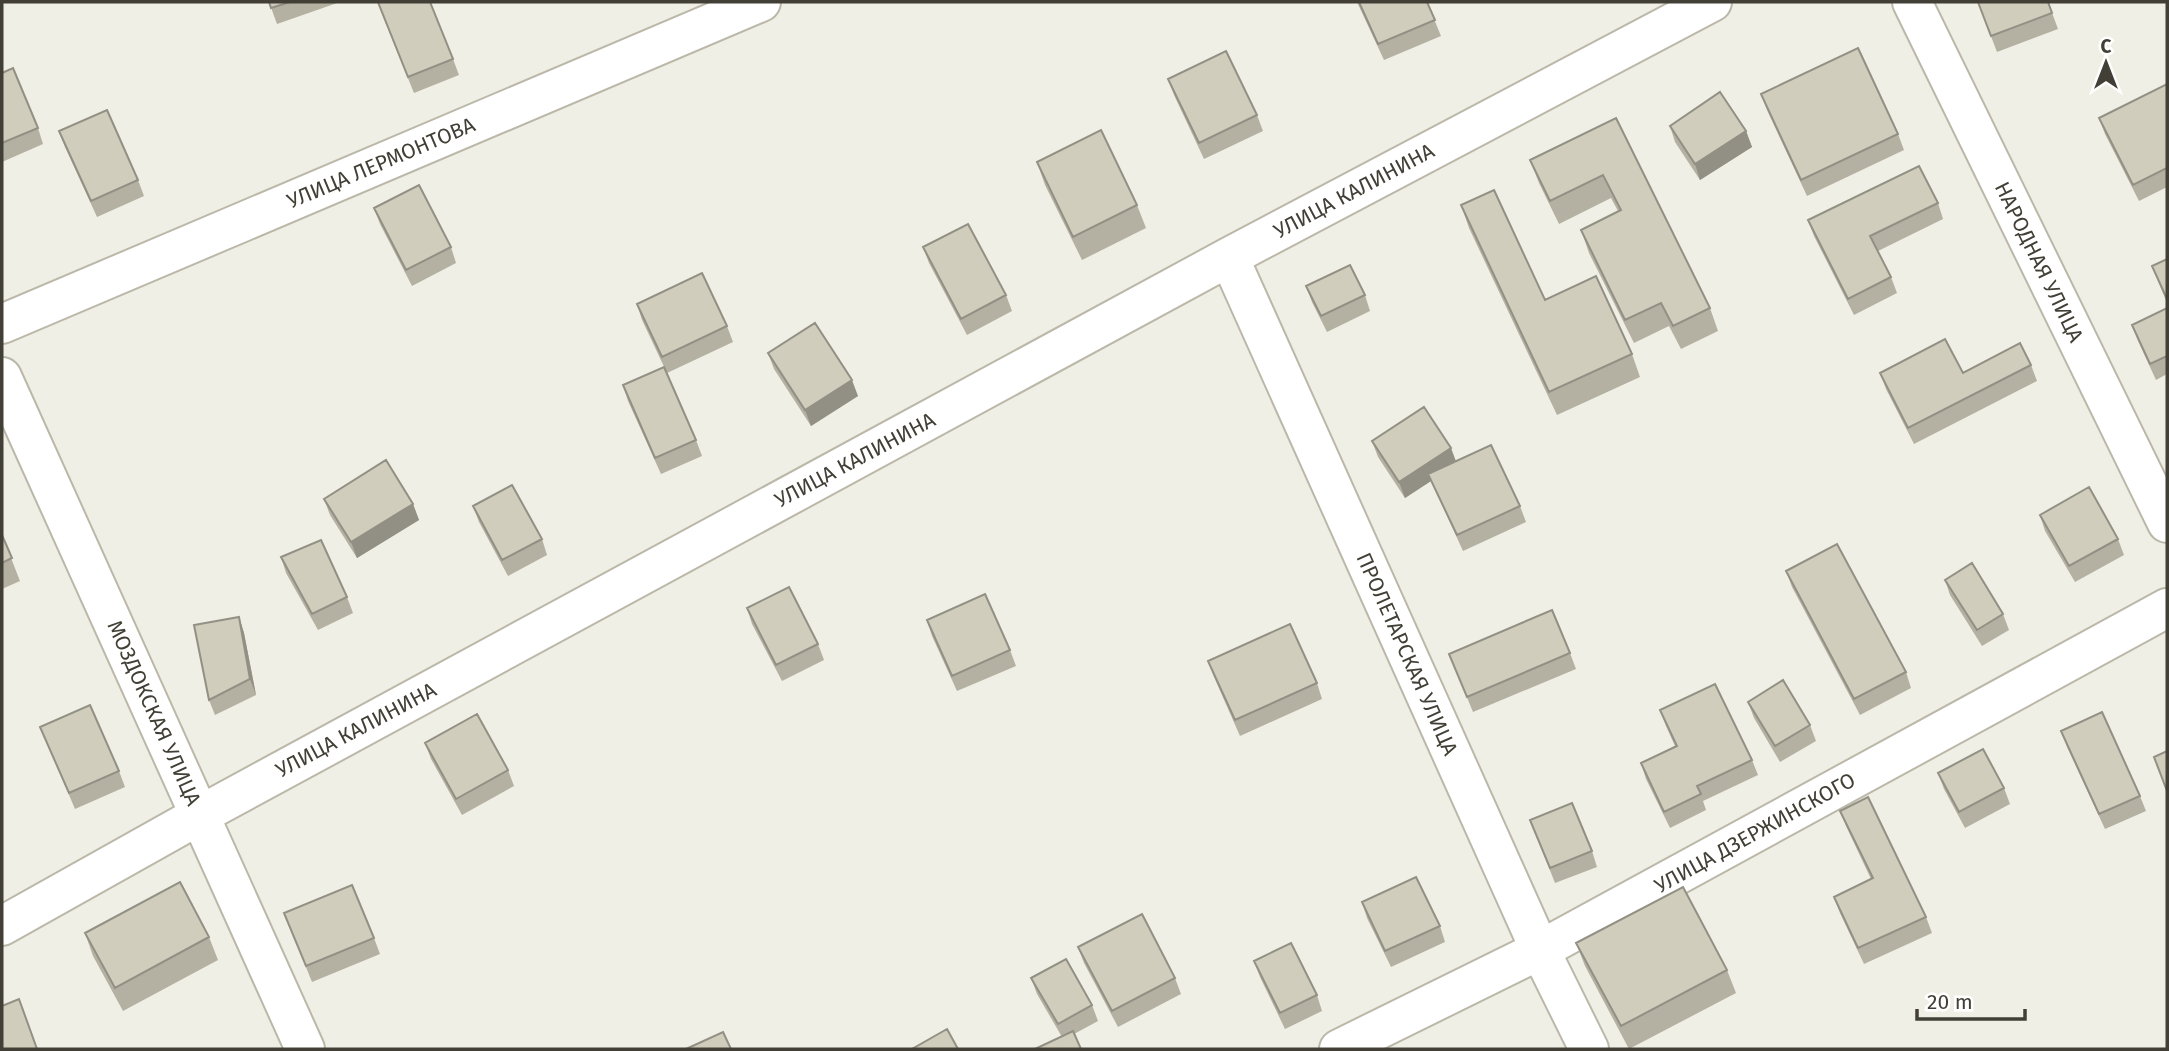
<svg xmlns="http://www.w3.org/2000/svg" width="2169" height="1051" viewBox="0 0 2169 1051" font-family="'Fira Sans',sans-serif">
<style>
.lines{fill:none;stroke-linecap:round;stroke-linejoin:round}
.minor-casing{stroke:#bbb8a9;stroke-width:42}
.minor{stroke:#fff;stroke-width:38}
.wall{fill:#b4b0a2}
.shaded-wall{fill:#929084}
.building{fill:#d1cdbc;stroke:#929084;stroke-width:2}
.labels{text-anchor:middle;stroke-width:6;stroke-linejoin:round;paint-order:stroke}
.street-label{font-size:21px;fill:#424036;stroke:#fff}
</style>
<rect width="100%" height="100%" fill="#f0efe5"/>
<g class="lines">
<defs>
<path id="minor" d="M 1912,2 L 2167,523
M 1229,257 L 1540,950 L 1589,1049
M 2,324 L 761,2
M 2,377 L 305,1049
M 2,926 L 200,815 L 1229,257 L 1712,2
M 1339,1049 L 1540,950 L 2167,608"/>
</defs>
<use href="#minor" class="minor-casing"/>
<use href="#minor" class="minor"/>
</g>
<path class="wall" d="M 269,2 L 340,2 L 277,24 Z
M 377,2 L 453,59 L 459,75 L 414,93 Z
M 1357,2 L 1427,2 L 1441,36 L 1384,60 Z
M 1978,2 L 2048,2 L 2058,29 L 1997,52 Z
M 2,73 L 38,128 L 43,144 L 2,162 Z
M 1168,79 L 1257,115 L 1263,131 L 1204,159 L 1174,95 Z
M 2167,84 L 2167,187 L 2139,201 L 2105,134 L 2099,118 Z
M 1761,94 L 1898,134 L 1904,150 L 1807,196 L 1767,110 Z
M 1616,118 L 1710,308 L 1718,331 L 1681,349 L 1669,326 L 1634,343 L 1589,253 L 1581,230 L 1618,211 L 1611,198 L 1559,224 L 1539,183 L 1530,160 Z
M 1670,126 L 1746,131 L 1752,147 L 1700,180 L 1675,142 Z
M 59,131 L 138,180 L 144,196 L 97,217 L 65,147 Z
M 1037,162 L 1137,205 L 1146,228 L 1082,260 L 1045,185 Z
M 1938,203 L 1943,219 L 1878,251 L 1891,277 L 1897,293 L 1854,315 L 1814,236 L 1808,220 Z
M 1461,205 L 1545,300 L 1632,354 L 1640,377 L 1557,415 L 1469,228 Z
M 374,208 L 451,247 L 456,263 L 412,286 L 380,224 Z
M 923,247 L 1006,295 L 1012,311 L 967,335 L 929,263 Z
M 2167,259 L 2167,303 L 2152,266 Z
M 1306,286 L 1365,295 L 1370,311 L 1327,332 L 1312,302 Z
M 637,304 L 727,326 L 733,342 L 667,373 L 642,320 Z
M 2167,308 L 2167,374 L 2156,380 L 2138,341 L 2132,325 Z
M 768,353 L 858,396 L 811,426 L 774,369 Z
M 2031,365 L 2037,381 L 1914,444 L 1886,389 L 1880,373 L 1963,373 Z
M 623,385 L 696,440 L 702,456 L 661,474 L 628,401 Z
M 1372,441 L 1456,461 L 1520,506 L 1526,522 L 1463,551 L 1431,481 L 1405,498 L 1378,457 Z
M 324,499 L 413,504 L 419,520 L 357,558 L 330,515 Z
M 473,506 L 542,539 L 547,555 L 508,576 L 479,522 Z
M 2040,515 L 2118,539 L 2124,555 L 2075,582 L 2045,531 Z
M 2,535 L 20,581 L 2,589 Z
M 281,557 L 347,597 L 353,613 L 318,630 L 286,573 Z
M 1786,571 L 1906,672 L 1911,688 L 1860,715 L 1792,587 Z
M 1945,580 L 2003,614 L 2009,630 L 1982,646 L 1950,595 Z
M 747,608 L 818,644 L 824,660 L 782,681 L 752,624 Z
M 239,617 L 244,633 L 256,695 L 215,715 L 209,700 Z
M 927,620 L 1010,650 L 1016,666 L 957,691 L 932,636 Z
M 1570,653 L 1576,669 L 1473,712 L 1449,654 Z
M 1208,661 L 1317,683 L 1322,699 L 1240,736 L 1214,677 Z
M 1748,702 L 1810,725 L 1816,741 L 1780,762 L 1754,718 Z
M 1660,710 L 1752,760 L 1758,775 L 1703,801 L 1706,810 L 1670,828 L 1646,779 L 1641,763 L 1675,746 L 1666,726 Z
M 40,727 L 119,771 L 125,787 L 75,809 Z
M 2061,731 L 2140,796 L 2146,811 L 2105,829 L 2067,747 Z
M 425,743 L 508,770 L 514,786 L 462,815 L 431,759 Z
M 1938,773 L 2004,788 L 2010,804 L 1965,828 L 1944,789 Z
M 1840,811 L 1926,917 L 1932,933 L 1864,964 L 1840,913 L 1834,897 L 1871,879 L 1846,826 Z
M 1530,820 L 1592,851 L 1597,867 L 1555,883 Z
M 1362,902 L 1440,926 L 1445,942 L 1391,967 L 1367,918 Z
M 284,913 L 374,938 L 380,954 L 312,982 Z
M 85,933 L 209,937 L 218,960 L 123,1011 L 93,956 Z
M 1576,943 L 1727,970 L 1736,993 L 1629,1049 L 1585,966 Z
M 1078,947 L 1175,978 L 1181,994 L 1118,1027 L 1084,963 Z
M 1254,961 L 1317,995 L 1322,1011 L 1285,1029 L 1260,977 Z
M 1031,978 L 1092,1005 L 1098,1021 L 1074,1034 L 1062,1037 L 1037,994 Z"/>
<path class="shaded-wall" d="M 1746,131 L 1752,147 L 1700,180 L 1695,164 Z
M 852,380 L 858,396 L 811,426 L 805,410 Z
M 1451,448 L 1457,464 L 1428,474 L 1431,481 L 1405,498 L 1399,482 Z
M 413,504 L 419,520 L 357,558 L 351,542 Z
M 239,617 L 244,633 L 256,695 L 250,679 Z"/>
<path class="building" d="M 269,2 L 290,2 L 271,8 Z
M 378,2 L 430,2 L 453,59 L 408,77 Z
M 1359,2 L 1427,2 L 1435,20 L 1378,44 Z
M 1978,2 L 2048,2 L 2052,13 L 1991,36 Z
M 1858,48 L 1898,134 L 1801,180 L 1761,94 Z
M 1226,51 L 1257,115 L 1199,143 L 1168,79 Z
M 13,68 L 38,128 L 2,143 L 2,73 Z
M 2167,84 L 2167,168 L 2133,185 L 2099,118 Z
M 1720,92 L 1746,131 L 1695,164 L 1670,126 Z
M 107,110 L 138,180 L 91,201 L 59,131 Z
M 1616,118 L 1710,308 L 1673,326 L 1661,303 L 1625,320 L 1581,230 L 1621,210 L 1603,175 L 1550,201 L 1530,160 Z
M 1101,130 L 1137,205 L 1073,237 L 1037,162 Z
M 1919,166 L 1938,203 L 1870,236 L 1891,277 L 1848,299 L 1808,220 Z
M 419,185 L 451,247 L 406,270 L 374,208 Z
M 1494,190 L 1545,300 L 1596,276 L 1632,354 L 1549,392 L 1461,205 Z
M 968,224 L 1006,295 L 961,319 L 923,247 Z
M 2167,259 L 2167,299 L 2152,266 Z
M 1350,265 L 1365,295 L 1321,316 L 1306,286 Z
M 702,273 L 727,326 L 662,357 L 637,304 Z
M 2167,308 L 2167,356 L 2150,364 L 2132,325 Z
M 815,323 L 852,380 L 805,410 L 768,353 Z
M 1945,339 L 1963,373 L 2020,343 L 2031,365 L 1908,428 L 1880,373 Z
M 664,367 L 696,440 L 655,458 L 623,385 Z
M 1424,407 L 1451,448 L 1399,482 L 1372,441 Z
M 1491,445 L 1520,506 L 1457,535 L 1428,474 Z
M 386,460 L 413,504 L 351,542 L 324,499 Z
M 512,485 L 542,539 L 502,560 L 473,506 Z
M 2089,487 L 2118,539 L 2069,566 L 2040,515 Z
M 2,535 L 12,558 L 2,563 Z
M 321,540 L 347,597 L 312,614 L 281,557 Z
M 1837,544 L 1906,672 L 1854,699 L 1786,571 Z
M 1972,563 L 2003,614 L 1977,630 L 1945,580 Z
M 789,587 L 818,644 L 776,665 L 747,608 Z
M 985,594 L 1010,650 L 952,676 L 927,620 Z
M 1552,610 L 1570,653 L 1467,697 L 1449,654 Z
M 239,617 L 250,679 L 209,700 L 194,625 Z
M 1290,624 L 1317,683 L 1235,720 L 1208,661 Z
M 1783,680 L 1810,725 L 1775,746 L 1748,702 Z
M 1715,684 L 1752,760 L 1697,786 L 1701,794 L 1664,812 L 1641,763 L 1677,746 L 1660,710 Z
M 90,705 L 119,771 L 69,793 L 40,727 Z
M 2102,712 L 2140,796 L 2099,814 L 2061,731 Z
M 477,714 L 508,770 L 456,799 L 425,743 Z
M 1983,749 L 2004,788 L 1959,812 L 1938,773 Z
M 2167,751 L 2167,791 L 2154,757 Z
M 1868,797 L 1926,917 L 1858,948 L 1834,897 L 1873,878 L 1840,811 Z
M 1572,803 L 1592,851 L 1550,868 L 1530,820 Z
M 1416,877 L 1440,926 L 1385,951 L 1362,902 Z
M 180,882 L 209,937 L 115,988 L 85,933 Z
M 352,885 L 374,938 L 306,966 L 284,913 Z
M 1683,887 L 1727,970 L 1621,1026 L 1576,943 Z
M 1142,914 L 1175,978 L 1112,1011 L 1078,947 Z
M 1291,943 L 1317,995 L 1280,1013 L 1254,961 Z
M 1066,959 L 1092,1005 L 1058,1024 L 1031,978 Z
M 19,999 L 37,1049 L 2,1049 L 2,1006 Z
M 947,1029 L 958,1049 L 912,1049 Z
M 1073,1031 L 1081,1049 L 1035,1049 Z
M 723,1032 L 731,1049 L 686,1049 Z"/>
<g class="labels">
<g class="street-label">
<text transform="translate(381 163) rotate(-23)" y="7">УЛИЦА ЛЕРМОНТОВА</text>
<text transform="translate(1354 191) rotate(-28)" y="7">УЛИЦА КАЛИНИНА</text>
<text transform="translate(2039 262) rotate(64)" y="7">НАРОДНАЯ УЛИЦА</text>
<text transform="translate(855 460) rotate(-28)" y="7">УЛИЦА КАЛИНИНА</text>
<text transform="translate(1407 654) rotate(66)" y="7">ПРОЛЕТАРСКАЯ УЛИЦА</text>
<text transform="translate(154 713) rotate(66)" y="7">МОЗДОКСКАЯ УЛИЦА</text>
<text transform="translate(356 730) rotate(-28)" y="7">УЛИЦА КАЛИНИНА</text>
<text transform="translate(1755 833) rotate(-29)" y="7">УЛИЦА ДЗЕРЖИНСКОГО</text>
</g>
</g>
<rect width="2169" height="1051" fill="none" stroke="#424036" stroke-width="7"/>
<g transform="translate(2106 63)" stroke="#ffffff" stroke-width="5" paint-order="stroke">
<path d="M0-5L12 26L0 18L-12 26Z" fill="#424036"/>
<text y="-10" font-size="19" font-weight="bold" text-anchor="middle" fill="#424036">С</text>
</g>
<path d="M1917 1009v10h108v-10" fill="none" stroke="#424036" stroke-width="3.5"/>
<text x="1927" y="1009" font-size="21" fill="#424036" stroke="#ffffff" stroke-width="5" paint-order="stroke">20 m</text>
</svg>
